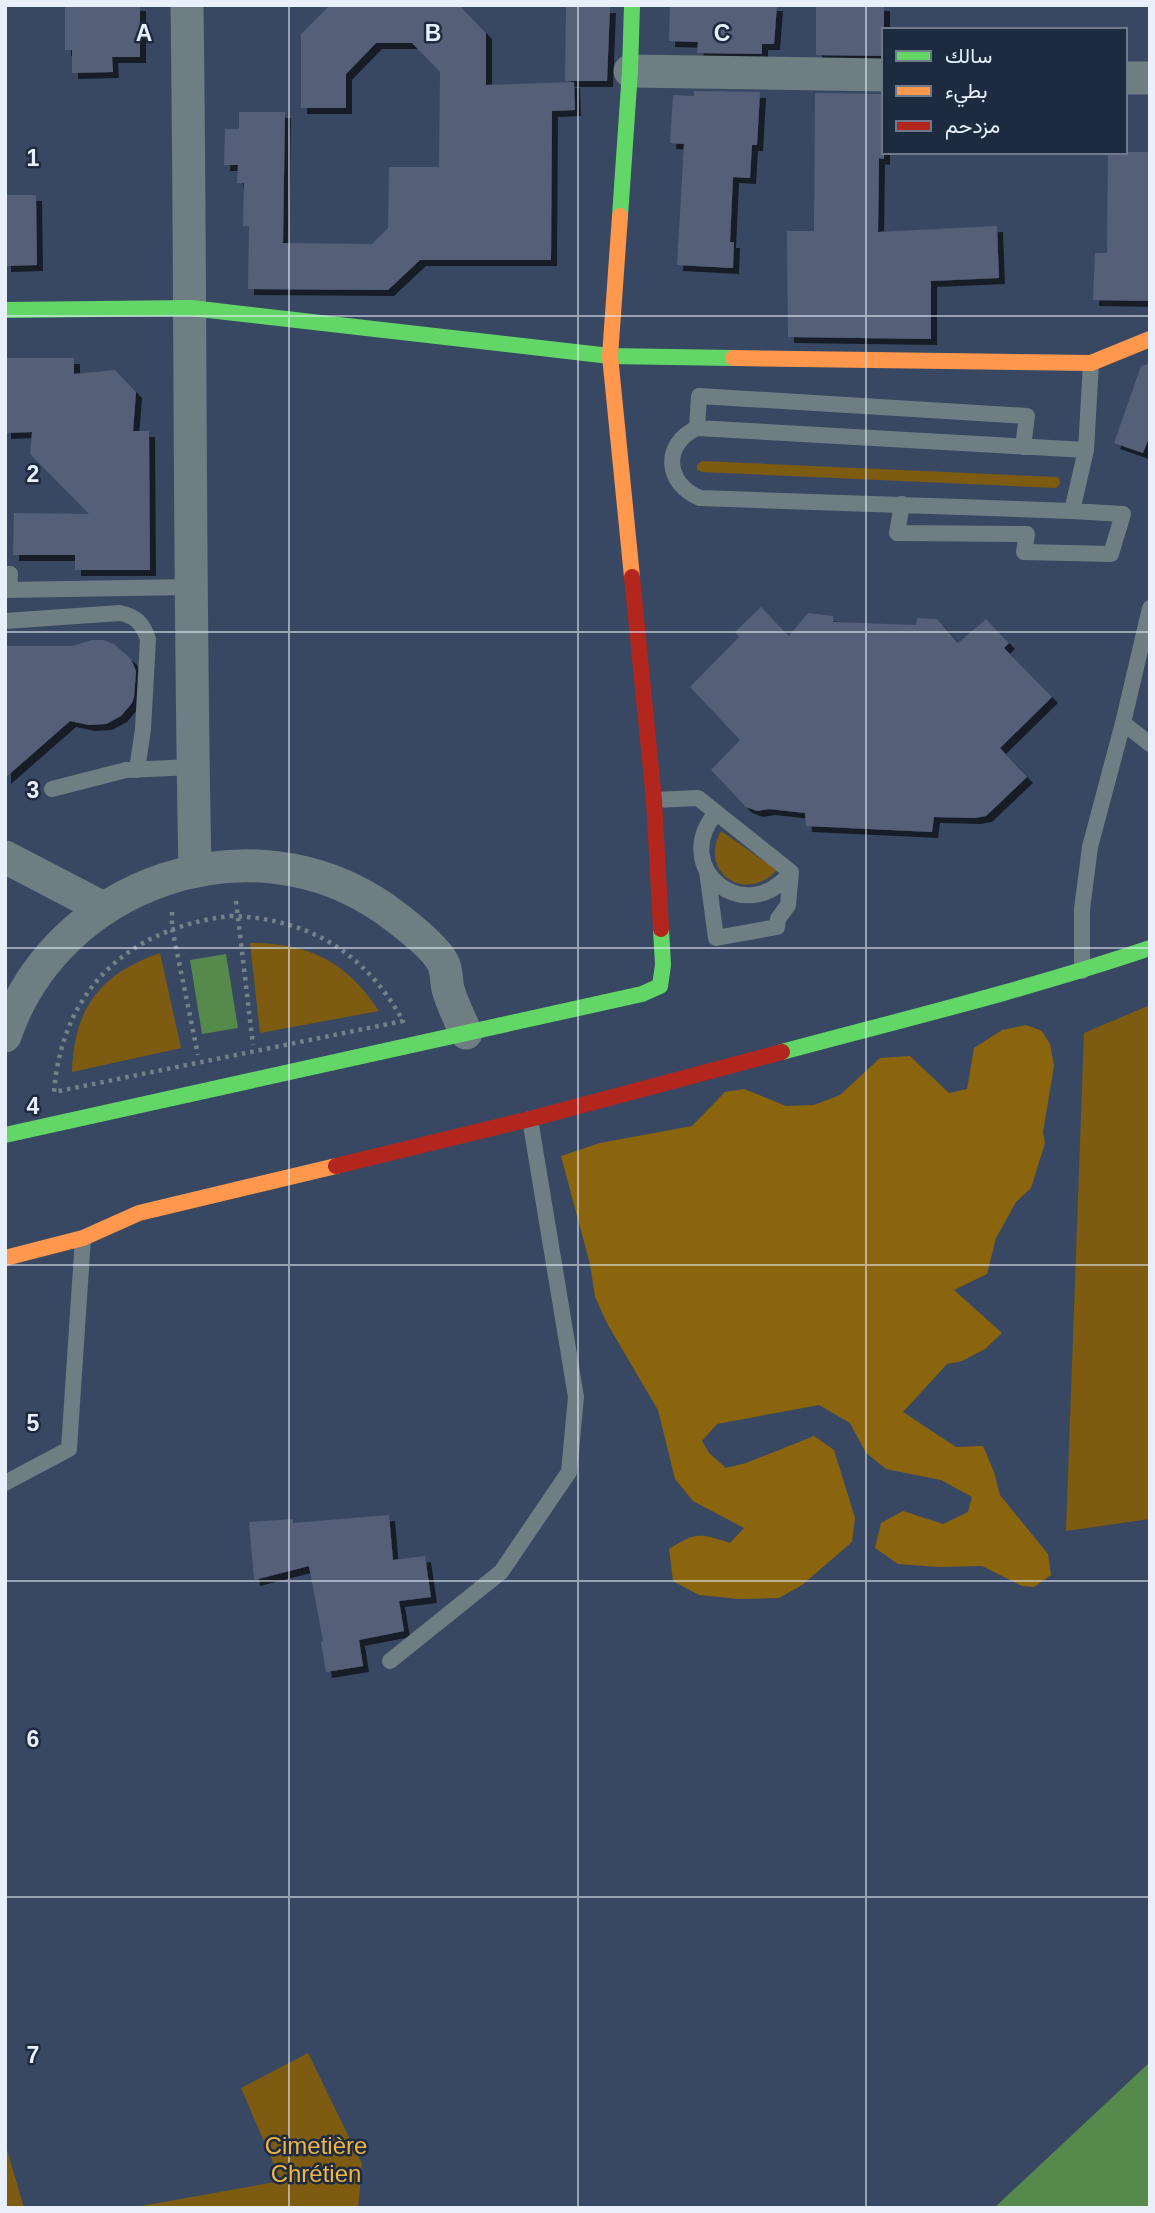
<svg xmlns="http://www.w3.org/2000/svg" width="1155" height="2213" viewBox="0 0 1155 2213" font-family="Helvetica,Vazirmatn,sans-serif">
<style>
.green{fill:#7d5c12}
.forest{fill:#8a650d}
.water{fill:#56894c}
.building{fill:#565e78;filter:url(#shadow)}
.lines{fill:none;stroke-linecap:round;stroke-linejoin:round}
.path{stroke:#748189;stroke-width:4.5;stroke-dasharray:3.5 5;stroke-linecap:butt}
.lane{stroke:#6e7e83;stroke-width:16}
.street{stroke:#6e7e83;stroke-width:33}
.fast{stroke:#63d668;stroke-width:16}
.slow{stroke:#ff974d;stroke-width:16}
.jam{stroke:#b3261e;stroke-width:16}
.grid{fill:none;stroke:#e8f0fb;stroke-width:2;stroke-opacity:0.55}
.labels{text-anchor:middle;stroke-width:5;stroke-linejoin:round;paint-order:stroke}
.park-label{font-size:24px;fill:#f2b440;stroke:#1d2b41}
.grid-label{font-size:23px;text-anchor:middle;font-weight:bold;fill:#e8f0fb;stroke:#1d2b41;stroke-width:5;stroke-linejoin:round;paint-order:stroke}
</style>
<defs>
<filter id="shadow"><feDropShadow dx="6" dy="6" stdDeviation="0" flood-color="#0009"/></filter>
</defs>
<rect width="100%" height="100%" fill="#384862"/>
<path class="green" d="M 702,461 L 1056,477 L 1059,478 L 1060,484 L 1056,488 L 702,472 L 697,470 L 697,465 Z
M 721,831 L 777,870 C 745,905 698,871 721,831 Z
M 250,943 C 309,943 346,961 379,1011 L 260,1033 Z
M 160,953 L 181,1048 L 72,1072 C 74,1008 100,974 160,953 Z
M 1150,1005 L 1150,1519 L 1066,1531 L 1084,1033 Z
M 308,2053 L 362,2164 L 358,2208 L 130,2208 L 281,2181 L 241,2088 Z
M 5,2143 L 24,2208 L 5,2208 Z"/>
<path class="forest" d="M 1026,1025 L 1042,1031 L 1050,1044 L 1054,1066 L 1043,1132 L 1045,1143 L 1031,1188 L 1016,1202 L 996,1238 L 987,1274 L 954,1290 L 1002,1333 L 985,1349 L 962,1361 L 947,1364 L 903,1412 L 956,1447 L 983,1446 L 994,1472 L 1000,1495 L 1048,1554 L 1051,1575 L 1034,1587 L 1022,1586 L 982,1566 L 938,1567 L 898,1564 L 875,1548 L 881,1523 L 903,1511 L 943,1524 L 968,1512 L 972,1497 L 941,1480 L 886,1469 L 866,1453 L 850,1423 L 819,1405 L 717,1424 L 702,1441 L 709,1453 L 726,1468 L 746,1463 L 814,1436 L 834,1450 L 855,1518 L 852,1542 L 802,1585 L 779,1598 L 739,1599 L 699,1595 L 673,1581 L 669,1549 C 696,1532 699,1533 730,1543 L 744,1528 L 693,1501 L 675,1479 L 658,1410 L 608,1325 L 595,1297 L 590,1264 L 561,1156 L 600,1143 L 692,1126 L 725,1092 L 744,1089 L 786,1106 L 814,1105 L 840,1095 L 880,1058 L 910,1056 L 949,1093 L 967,1089 L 974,1048 L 1002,1030 Z"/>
<path class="water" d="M 226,954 L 238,1028 L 202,1034 L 190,960 Z
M 1150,2062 L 1150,2208 L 994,2208 Z"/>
<path class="building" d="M 65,5 L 140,5 L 140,57 L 112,57 L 113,72 L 72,73 L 72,50 L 65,50 Z
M 330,5 L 459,5 L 486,33 L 486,85 L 574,82 L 575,110 L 552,111 L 551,260 L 420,260 L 388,290 L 248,289 L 249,226 L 243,226 L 244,183 L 237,183 L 238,165 L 224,165 L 225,129 L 239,129 L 239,112 L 285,112 L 283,243 L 372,244 L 388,228 L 389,167 L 439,167 L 440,72 L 412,43 L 376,43 L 346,74 L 346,108 L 301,108 L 301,34 Z
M 670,5 L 777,5 L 774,44 L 762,44 L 762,54 L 697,53 L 698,42 L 669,41 Z
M 816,5 L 884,5 L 884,56 L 816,55 Z
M 566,7 L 610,7 L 607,81 L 565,81 Z
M 694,91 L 760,92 L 757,145 L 752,145 L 750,178 L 733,177 L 730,242 L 734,242 L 733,268 L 677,265 L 684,144 L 670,143 L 673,95 L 694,96 Z
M 815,93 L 884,94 L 884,159 L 879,158 L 878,232 L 997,226 L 999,278 L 931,281 L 931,339 L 788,337 L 787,231 L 814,231 Z
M 1108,152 L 1150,152 L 1150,301 L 1093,300 L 1095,253 L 1107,253 Z
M 5,195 L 36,195 L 37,265 L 5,266 Z
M 5,358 L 74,358 L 74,374 L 115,370 L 136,392 L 133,431 L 149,431 L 150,570 L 75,570 L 75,555 L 13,555 L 14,513 L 89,514 L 30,454 L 32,432 L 5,433 Z
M 1150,363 L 1150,435 L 1143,453 L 1114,443 L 1141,366 Z
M 761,607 L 789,636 L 808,613 L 833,616 L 833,622 L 916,625 L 917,618 L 937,619 L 958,643 L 986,619 L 1009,643 L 1004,648 L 1052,697 L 1000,748 L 1027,777 L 986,816 L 975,818 L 934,817 L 932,832 L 806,826 L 805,813 L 769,809 L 757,811 L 746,807 L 711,770 L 740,740 L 690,687 L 739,637 L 735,632 Z
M 92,640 L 103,640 L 114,644 L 131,659 L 136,671 L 134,697 L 132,703 L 121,716 L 106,724 L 89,725 L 70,721 L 5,778 L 5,646 L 72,646 Z
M 389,1515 L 393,1560 L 425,1556 L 431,1597 L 399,1601 L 404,1631 L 359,1640 L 363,1666 L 326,1672 L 321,1642 L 323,1641 L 309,1566 L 254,1580 L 249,1522 L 293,1519 L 293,1523 Z"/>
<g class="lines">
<path class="path" d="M 236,901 L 253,1045
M 172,912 L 172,928 L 198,1055
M 230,916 C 308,918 365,952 403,1021 L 54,1092 C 62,989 129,928 230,916 Z"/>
<path class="lane" d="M 697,428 L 699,396 L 1027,416 L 1023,447
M 1086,450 L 1072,511 L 700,498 C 665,484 662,444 697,428 L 1086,450 L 1091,363
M 902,504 L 897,533 L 1027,534 L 1024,552 L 1111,554 L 1123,514 L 1072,511
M 5,574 L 10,574 L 9,590
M 5,590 L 190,587
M 5,621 L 120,613 C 136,616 143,624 148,639 L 143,729 L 137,770
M 1123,723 L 1150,744
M 52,789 L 126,770 L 193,767
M 654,800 L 698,798 L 791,872
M 716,813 C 669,868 746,930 791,872
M 707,871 L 716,938 L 777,927 L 778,919 L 788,905 L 791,872
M 1082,971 L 1082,909 L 1090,847 L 1123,723 L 1150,608
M 5,1483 L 69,1449 L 83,1238
M 390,1661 L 501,1572 L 569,1472 L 576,1397 L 530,1119"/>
<path class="street" d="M 187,5 C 191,294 189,582 195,870
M 630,71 L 884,75
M 1125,78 L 1150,78
M 5,857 L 103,908
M 5,1036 C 57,882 251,815 385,909 C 400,920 435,946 443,963 C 447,970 446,981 448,989 C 452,1004 460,1019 466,1033"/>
<path class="fast" d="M 620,216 L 630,71 L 632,5
M 5,310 L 191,308 L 610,356 L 733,358
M 782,1052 C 905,1019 1029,989 1150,948
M 5,1135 L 642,994 L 660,986 L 663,965 L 661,929"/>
<path class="slow" d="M 620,216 L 610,356 L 632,577
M 733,358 L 1091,363 L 1150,339
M 5,1258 L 83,1238 L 139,1213 L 336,1166"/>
<path class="jam" d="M 632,577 L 654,800 L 661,929
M 336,1166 L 530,1119 L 782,1052"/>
</g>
<path class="grid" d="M 289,5 L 289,2208M 578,5 L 578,2208M 866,5 L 866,2208M 5,316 L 1150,316M 5,632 L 1150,632M 5,948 L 1150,948M 5,1265 L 1150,1265M 5,1581 L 1150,1581M 5,1897 L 1150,1897"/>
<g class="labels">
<g class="park-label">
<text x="316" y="2154">Cimetière<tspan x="316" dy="28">Chrétien</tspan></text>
</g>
</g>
<g class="grid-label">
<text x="144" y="41">A</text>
<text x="433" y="41">B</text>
<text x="722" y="41">C</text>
<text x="33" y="166">1</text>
<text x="33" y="482">2</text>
<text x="33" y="798">3</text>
<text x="33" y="1114">4</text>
<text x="33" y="1431">5</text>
<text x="33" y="1747">6</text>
<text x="33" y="2063">7</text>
</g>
<rect width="1155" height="2213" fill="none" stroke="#e8f0fb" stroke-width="14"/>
<rect x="882" y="28" width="245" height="126" fill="#1d2b41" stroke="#6e7a8b" stroke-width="2"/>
<rect x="896" y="51" width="35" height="10" fill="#63d668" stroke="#6e7a8b" stroke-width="2"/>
<text x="945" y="63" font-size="21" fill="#e8f0fb">سالك</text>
<rect x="896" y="86" width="35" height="10" fill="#ff974d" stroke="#6e7a8b" stroke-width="2"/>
<text x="945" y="98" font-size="21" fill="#e8f0fb">بطيء</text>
<rect x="896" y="121" width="35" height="10" fill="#b3261e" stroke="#6e7a8b" stroke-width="2"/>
<text x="945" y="133" font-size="21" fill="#e8f0fb">مزدحم</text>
</svg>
